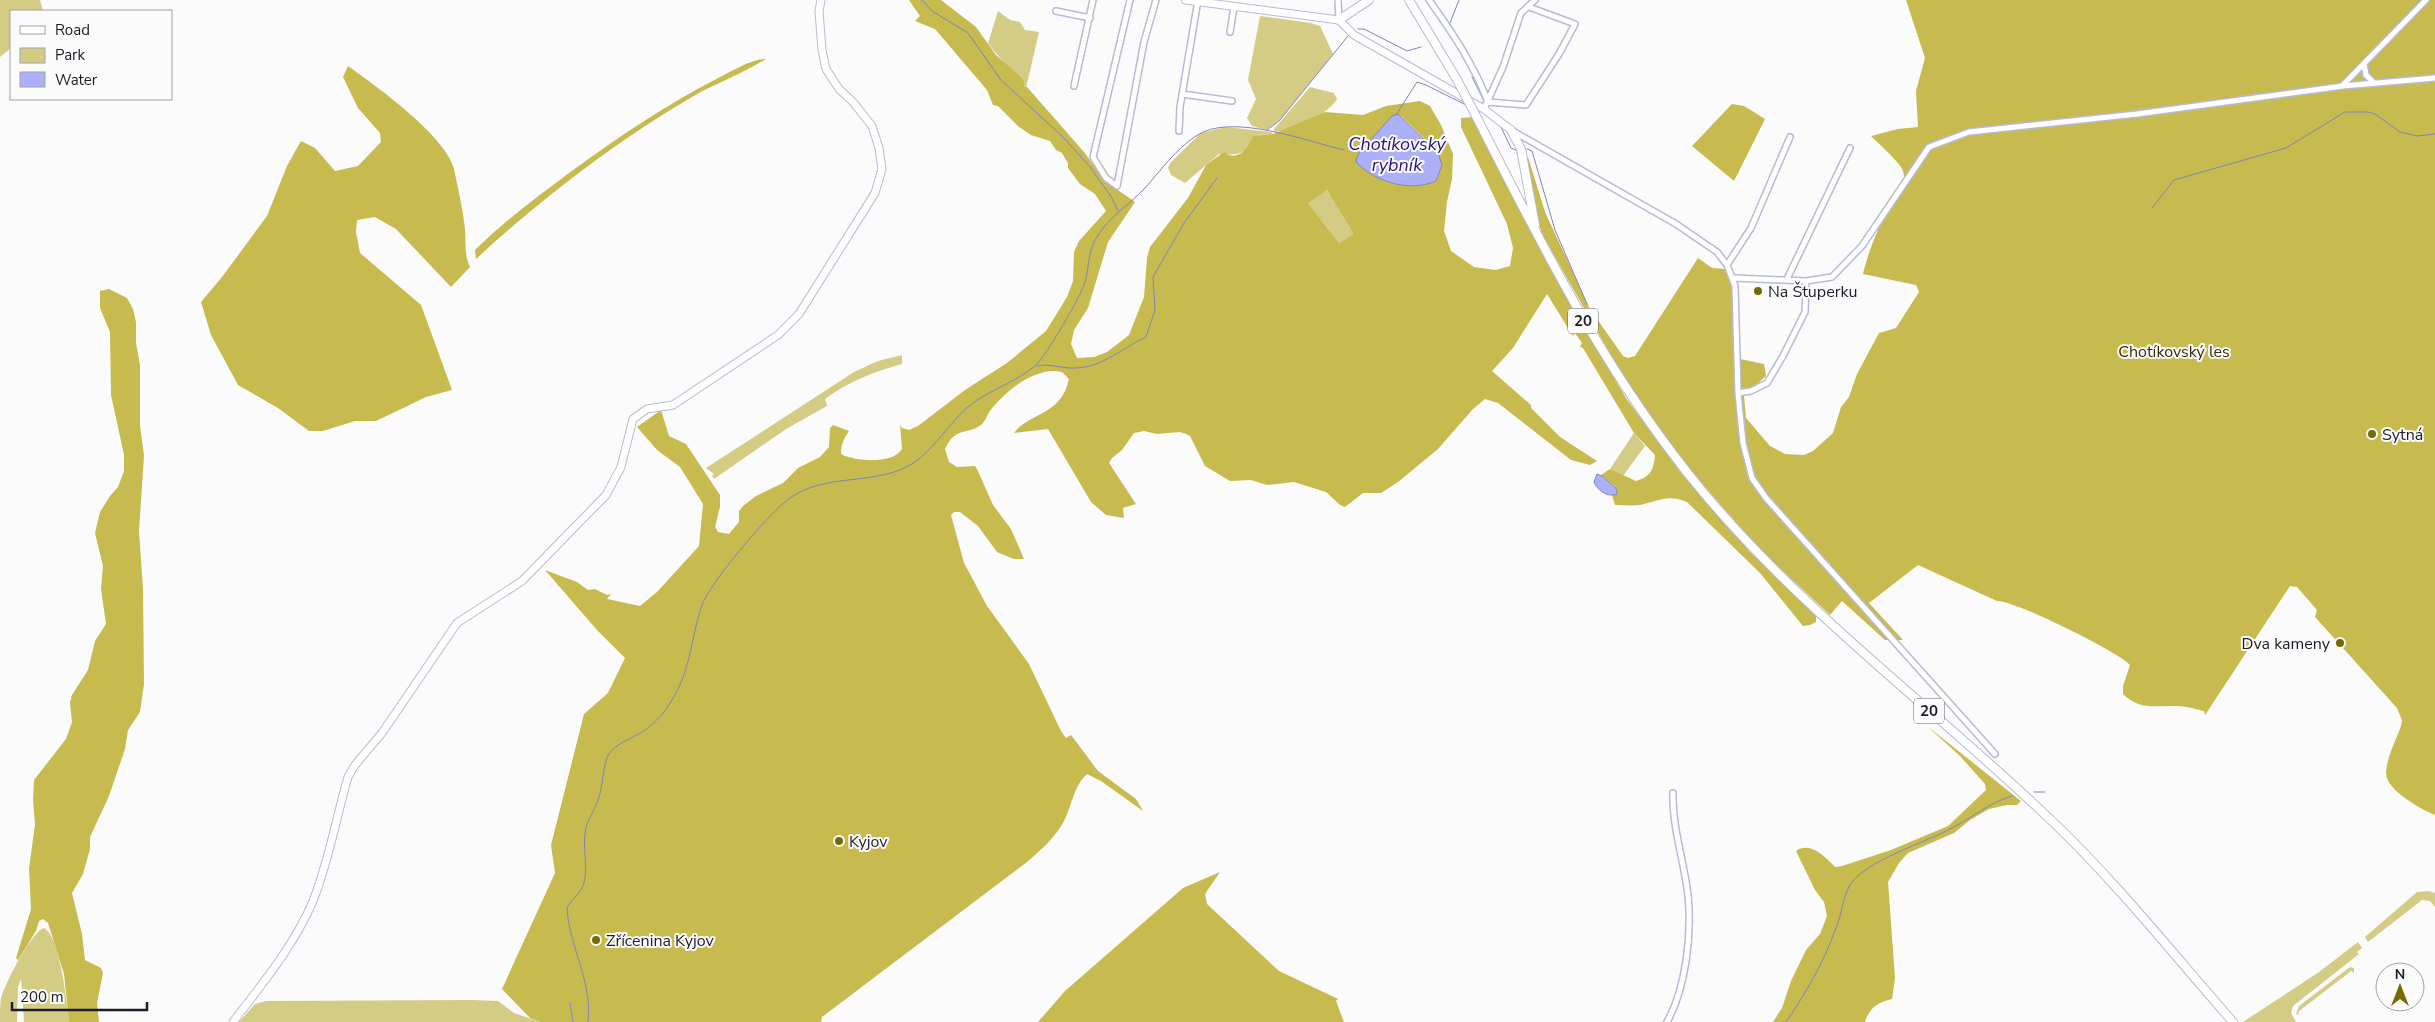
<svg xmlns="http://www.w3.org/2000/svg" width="2435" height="1022" viewBox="0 0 2435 1022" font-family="'Nunito Sans',sans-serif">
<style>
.green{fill:#d4cc84}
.forest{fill:#c7ba4f;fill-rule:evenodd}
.water{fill:#acb0f9;stroke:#8184ba}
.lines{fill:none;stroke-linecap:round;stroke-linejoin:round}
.stream{stroke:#8184ba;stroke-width:1}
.street-casing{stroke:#b7badb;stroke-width:8}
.secondary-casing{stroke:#b7badb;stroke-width:9}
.primary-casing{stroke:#b7badb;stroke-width:10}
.street{stroke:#fff;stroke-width:5}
.secondary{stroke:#fff;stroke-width:7}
.primary{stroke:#fff;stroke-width:8}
.primary-bridge-casing{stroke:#b7badb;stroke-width:10;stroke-linecap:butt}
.primary-bridge{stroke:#fff;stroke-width:8}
.poi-dot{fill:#756b04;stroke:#fbfbfb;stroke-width:2}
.labels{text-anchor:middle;stroke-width:4;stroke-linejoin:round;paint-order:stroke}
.shield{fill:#fbfbfb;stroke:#5f6067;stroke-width:1}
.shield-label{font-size:15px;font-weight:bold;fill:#1c1d28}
.poi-label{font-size:16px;fill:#1c1d28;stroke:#fbfbfb;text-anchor:start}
.park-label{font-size:16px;fill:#322c00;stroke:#fbfbfb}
.water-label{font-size:18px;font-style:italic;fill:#281179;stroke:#fbfbfb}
</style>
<rect width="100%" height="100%" fill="#fbfbfb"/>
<path class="green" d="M 0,0 L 40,0 L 43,11 L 11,11 L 11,48 L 0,57 Z
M 998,11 L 1010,20 L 1020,22 L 1025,30 L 1039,32 L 1026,88 L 1024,87 C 1014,70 999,59 988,43 Z
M 1260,16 L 1311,23 L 1320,26 L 1333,54 L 1280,120 L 1266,130 L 1252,126 L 1247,118 L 1256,99 L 1248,80 Z
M 1310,87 L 1334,93 L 1337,99 C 1328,115 1292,129 1275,132 L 1274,129 Z
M 1226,127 L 1271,132 L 1273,134 L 1258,135 C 1245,153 1242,156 1219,154 L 1185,183 L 1171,175 L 1168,168 L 1170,163 L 1201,133 Z
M 1327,190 L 1355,234 L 1339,243 L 1307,202 Z
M 902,355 L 902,364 C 874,372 849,381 825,399 L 827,406 L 786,429 L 714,479 L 712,476 L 714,474 L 706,468 L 854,372 L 878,361 Z
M 1634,433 L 1645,446 L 1623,476 L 1610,469 Z
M 2429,891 L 2435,893 L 2435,907 L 2430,901 L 2422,900 L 2368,942 L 2365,937 L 2417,892 Z
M 44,928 C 60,936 67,1004 69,1022 L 24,1022 L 21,979 L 18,987 L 17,1022 L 0,1022 C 0,1014 0,1005 1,998 C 5,984 31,932 44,928 Z
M 2358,942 L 2362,948 L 2357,952 L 2359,954 L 2293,1006 L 2291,1013 L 2296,1022 L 2243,1022 L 2319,972 Z
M 2350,967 L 2354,968 L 2354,973 L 2351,971 L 2298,1012 L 2299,1015 L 2296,1014 L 2299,1006 Z
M 472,1000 L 498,1001 L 514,1013 L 540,1022 L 239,1022 L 255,1004 L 266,1001 Z"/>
<path class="forest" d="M 909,0 L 941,0 L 976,27 L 996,55 L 1020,76 L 1024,82 L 1024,87 L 1027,87 L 1084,152 L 1105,181 L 1135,202 L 1108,242 L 1088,308 L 1074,330 L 1071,344 L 1077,358 L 1094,357 L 1107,352 L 1129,335 L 1144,297 L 1147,258 L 1150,247 L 1188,198 L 1206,165 L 1224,152 C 1237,163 1249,148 1253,136 L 1273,134 L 1325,112 L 1363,115 L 1386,106 L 1420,101 L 1430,106 L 1441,125 L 1453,154 L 1452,179 L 1447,202 L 1444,231 L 1451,251 L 1474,267 L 1496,270 L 1510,266 L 1513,248 L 1507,224 L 1461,127 L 1461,118 L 1473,117 L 1547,263 L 1626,398 L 1682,474 L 1750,552 L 1816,614 L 1816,622 L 1810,625 L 1803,626 L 1760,573 L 1687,502 C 1667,494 1659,501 1640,505 C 1632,506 1623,505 1615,505 L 1612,495 L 1617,494 L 1616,487 L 1601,475 L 1610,469 L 1636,481 C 1650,477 1654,470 1655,455 L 1634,433 L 1583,348 L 1580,347 L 1582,343 L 1575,333 L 1573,336 L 1547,294 L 1513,348 L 1492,371 L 1531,405 L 1531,408 L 1560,437 L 1597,461 L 1590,465 L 1571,460 L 1498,403 L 1485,399 L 1473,409 L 1438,449 L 1398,482 L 1381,493 L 1363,493 L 1345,507 L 1340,505 L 1326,492 L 1294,482 L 1267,485 L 1251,480 L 1230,481 L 1205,466 L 1190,436 L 1186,434 L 1180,432 L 1157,434 L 1144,431 L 1134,433 L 1122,450 L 1112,458 L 1109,463 L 1136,504 L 1123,508 L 1124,518 L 1106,515 L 1091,502 L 1048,429 L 1014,433 C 1030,412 1061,416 1069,379 L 1062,372 C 1036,366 1005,391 990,411 C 987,415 986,420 982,424 C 968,436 956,425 945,449 L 949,462 L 957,467 L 975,466 L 977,469 L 993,505 L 1011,529 L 1024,559 L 1014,559 L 997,552 L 978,526 L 960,512 L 954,512 L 951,515 L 964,563 L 970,574 L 987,606 L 1029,664 L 1061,731 L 1066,738 L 1071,735 L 1098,771 L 1136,799 L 1143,811 L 1101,781 L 1087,774 C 1075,784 1072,804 1065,819 C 1056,837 1042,849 1027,862 L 822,1017 L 821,1022 L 540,1022 L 530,1018 L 502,989 L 555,873 L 551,845 L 584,714 L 608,693 L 625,658 L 597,630 L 545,570 L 577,582 L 588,590 L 595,589 L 607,595 L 611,594 L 607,599 L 640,606 L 657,592 L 699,546 L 703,504 L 680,467 L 657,450 L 637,427 L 661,410 L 669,436 L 686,444 L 720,495 L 720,507 L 715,527 L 718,532 L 729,534 L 739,522 L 739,511 L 743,506 L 756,496 L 783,483 L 798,468 L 820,457 L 829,447 L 830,428 L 833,425 L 849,431 C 844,438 841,445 841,454 L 845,456 C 859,461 893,464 902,449 L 900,425 L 902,428 L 909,430 L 918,426 L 965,390 L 1007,363 L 1046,331 L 1067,297 L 1073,281 L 1074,252 L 1079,241 L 1106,211 L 1095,194 L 1080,184 L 1068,168 L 1068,163 L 1062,153 L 1056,150 L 1050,141 L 1031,135 L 1019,127 L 998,106 L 993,105 L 987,90 L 935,29 L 915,21 L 920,16 ZM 1401,116 L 1429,143 L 1442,165 L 1436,181 C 1420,188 1402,186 1386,181 ZM 1327,190 L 1354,234 L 1339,243 L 1308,203 Z
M 1906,0 L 2435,0 L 2435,815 C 2421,809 2385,790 2386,772 C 2387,757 2396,740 2401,726 L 2402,720 L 2397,708 L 2315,617 L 2317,610 L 2297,587 L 2290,586 L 2205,715 L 2204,711 C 2195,709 2186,706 2176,706 C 2156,705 2140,711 2123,694 L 2123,686 L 2130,665 C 2121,653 2010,598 1997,601 L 1918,565 L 1869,603 L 1903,640 L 1885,640 L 1842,601 L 1830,615 L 1756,546 L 1689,468 L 1633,394 L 1543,236 L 1536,216 L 1526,160 L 1528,157 L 1545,212 L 1590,309 L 1623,356 L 1628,358 L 1635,356 L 1698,258 L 1712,268 L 1727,269 C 1740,293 1735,331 1735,358 L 1764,364 L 1766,376 L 1744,396 L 1746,418 L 1770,446 L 1785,454 L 1804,455 L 1813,451 L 1833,433 L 1841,407 L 1849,397 L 1857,374 L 1879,333 L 1896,328 L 1919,292 L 1916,285 L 1863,274 C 1866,261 1872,243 1878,230 C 1886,214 1913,186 1901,167 C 1893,156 1881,146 1871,136 L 1898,129 L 1918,127 L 1916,91 L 1925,58 Z
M 766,59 C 742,74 716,83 692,97 C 615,142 541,199 476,259 L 475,250 C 503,222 537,197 569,173 C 617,138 667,104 720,77 C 733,71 751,59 766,59 Z
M 348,66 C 376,86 446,136 454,169 C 458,188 463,210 465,229 C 466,242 464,255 470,267 L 451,287 L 396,229 L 375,217 L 357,220 L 356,232 L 360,253 L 421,305 L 452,390 L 426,397 L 376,421 L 355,421 L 323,431 L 309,431 L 278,408 L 238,385 L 211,335 L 201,302 L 222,277 L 267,216 L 287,166 L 301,141 L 315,148 L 335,171 L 358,166 L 381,142 L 380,133 L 358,108 L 343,77 Z
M 1732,104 L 1744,106 L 1765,119 L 1734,181 L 1692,146 Z
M 109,289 L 127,298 L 133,309 L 136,322 L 136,343 L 140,365 L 140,425 L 144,456 L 139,531 L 143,589 L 144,684 L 140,712 L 128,730 L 125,749 L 109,796 L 90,837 L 90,849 L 83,874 L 72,893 L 82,934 L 85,960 L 101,968 L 103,973 L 97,1003 L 99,1022 L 69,1022 L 64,974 L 48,923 L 43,919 L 39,921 L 36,931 L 18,960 L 16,958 L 31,909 L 29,869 L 35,824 L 33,800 L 34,780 L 66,739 L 72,722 L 70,703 L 72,695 L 88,670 L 95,641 L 106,624 L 101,589 L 103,566 L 95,533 L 100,512 L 110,496 L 118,487 L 124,471 L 124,455 L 111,395 L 110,332 L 100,308 L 100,291 Z
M 1927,726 L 2021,801 L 2017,805 L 2007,805 L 1989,809 L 1970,820 L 1954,833 L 1908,853 L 1899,863 L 1888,882 L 1895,978 L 1892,999 C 1877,1003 1870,1007 1865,1022 L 1773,1022 L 1782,1008 L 1791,981 L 1806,950 L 1820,934 L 1827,916 L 1824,902 L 1815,890 L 1796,851 C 1811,841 1825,857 1835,867 L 1842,866 L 1891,850 L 1948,826 L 1986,790 L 1985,784 L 1960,756 Z
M 1220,872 L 1205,894 L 1207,904 L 1279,971 L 1338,999 L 1336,1001 L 1344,1022 L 1038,1022 L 1065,991 L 1183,888 Z"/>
<path class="water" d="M 1398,114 L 1438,153 L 1442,165 L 1436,181 C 1411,192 1377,183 1357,163 L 1356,160 L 1359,153 L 1392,116 Z
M 1597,474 L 1602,476 L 1616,488 L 1617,494 C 1608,498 1597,490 1594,482 Z"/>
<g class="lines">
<path class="stream" d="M 922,0 L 932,11 L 968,33 L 1001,80 L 1063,137 L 1090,167 L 1112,198 L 1118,211
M 1450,23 L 1459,0
M 1358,29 L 1364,29 L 1407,51 L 1421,47
M 1472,77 L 1483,99
M 1396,115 L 1417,82 L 1426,85 L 1466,105
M 1501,127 L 1511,148 L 1518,151
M 1267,130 L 1279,121 L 1348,36
M 1527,149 L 1532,151 L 1555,230 L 1587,304
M 2152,208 L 2174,180 L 2286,148 L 2345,112 L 2368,112 L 2375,114 L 2400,132 L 2417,136 L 2435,134
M 1037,366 C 1049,363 1063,369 1076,368 C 1103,367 1122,348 1146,337 L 1155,310 L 1153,277 L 1184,223 L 1217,178
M 2034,792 L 2045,792
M 570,1003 L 573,1022
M 588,1022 C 593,983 569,946 567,908 C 572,899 581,893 584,883 C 588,867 583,850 585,834 C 586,821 594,812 598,800 C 603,787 602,772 607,758 C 613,742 638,738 650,726 C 659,719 668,708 673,698 C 691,669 691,637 702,605 C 710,583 766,517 786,501 C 818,475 860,484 897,471 C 932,459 945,424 973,403 C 992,389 1018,381 1036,365 C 1045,357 1082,295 1085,282 C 1089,268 1088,254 1095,240 C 1107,218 1128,206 1145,188 C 1161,170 1176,149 1196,136 C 1230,112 1306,141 1344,150
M 1786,1022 C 1806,993 1824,962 1836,928 C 1842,914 1842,899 1850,885 C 1866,860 1925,843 1952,828 C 1973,817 1989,803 2012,796"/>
<defs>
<path id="street" d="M 1130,0 L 1093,157 L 1106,178 L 1117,186 L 1144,42 L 1156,0
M 1338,0 L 1339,20
M 1429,0 C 1452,32 1474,65 1488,102
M 1056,11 L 1090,18
M 1230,32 L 1234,7
M 2364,64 L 2366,75 L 2374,83
M 2343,85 L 2426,0
M 1074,86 L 1093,0
M 1182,94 L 1232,101
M 1488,102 L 1526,105 L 1559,54 L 1575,24 L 1529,7
M 1484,109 L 1503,67 L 1521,13 L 1535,0
M 1511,130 L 1676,224 L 1717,252 L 1727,265 L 1735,286 L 1738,393 L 1743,443 L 1752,478 L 1766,498 L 1995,754
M 1179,131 L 1180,107 L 1198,0
M 1727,265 L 1751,228 L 1790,137
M 1734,278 L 1806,281 L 1832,277 L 1862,246 L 1929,147 L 1969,132 L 2137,114 L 2343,86 L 2435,78
M 1787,279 L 1850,148
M 1738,393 L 1751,391 L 1767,383 L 1783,356 L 1805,312 L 1806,281
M 1667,1022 C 1686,988 1692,934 1688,895 C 1684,861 1672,827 1673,793"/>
<path id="secondary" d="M 1185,0 L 1339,20 L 1354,35 L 1484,109 L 1511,130
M 233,1022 C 262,984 294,946 313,901 C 329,861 336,818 348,777 L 355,765 L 382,733 L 457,623 L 522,581 L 606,495 L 621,467 L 633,419 L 647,409 L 673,405 L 778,335 L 799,314 L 875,193 L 882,169 L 879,148 L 872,126 L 853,102 L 839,89 L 826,69 L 822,50 L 819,11 L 821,0"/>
<path id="primary" d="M 1409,0 L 1456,78
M 1339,20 L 1369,0
M 1474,112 C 1543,247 1605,374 1703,492 C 1807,616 1936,710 2052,821 C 2117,883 2174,955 2233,1022
M 1511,130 L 1521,149 L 1535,225"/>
</defs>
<use href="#street" class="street-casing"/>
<use href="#secondary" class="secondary-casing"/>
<use href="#primary" class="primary-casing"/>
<use href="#street" class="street"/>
<use href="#secondary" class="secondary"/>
<use href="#primary" class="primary"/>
<defs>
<path id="primary-bridge" d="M 1456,78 L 1474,112"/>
</defs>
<use href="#primary-bridge" class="primary-bridge-casing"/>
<use href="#primary-bridge" class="primary-bridge"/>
</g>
<g class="poi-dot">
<circle cx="1758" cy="291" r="5"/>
<circle cx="2372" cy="434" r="5"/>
<circle cx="2340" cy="643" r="5"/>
<circle cx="839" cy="841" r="5"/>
<circle cx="596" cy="940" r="5"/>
</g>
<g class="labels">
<g class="shield">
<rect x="1568" y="308.5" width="30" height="25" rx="4"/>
<rect x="1914" y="698.5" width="30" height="25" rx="4"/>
</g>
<g class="shield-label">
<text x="1583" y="326">20</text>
<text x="1929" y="716">20</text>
</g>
<g class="poi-label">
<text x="1768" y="297">Na Štuperku</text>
<text x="2382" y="440">Sytná</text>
<text x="2330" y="649" text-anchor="end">Dva kameny</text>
<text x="849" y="847">Kyjov</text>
<text x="606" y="946">Zřícenina Kyjov</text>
</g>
<g class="park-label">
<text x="2174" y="357">Chotíkovský les</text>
</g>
<g class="water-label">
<text x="1397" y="150">Chotíkovský<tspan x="1397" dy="21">rybník</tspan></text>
</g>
</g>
<rect x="10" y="10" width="162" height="90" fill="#fbfbfb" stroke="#a2a2a7"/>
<rect x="20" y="26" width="25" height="8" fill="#ffffff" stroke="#a2a2a7"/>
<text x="55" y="35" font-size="15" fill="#1c1d28">Road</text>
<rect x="20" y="48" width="25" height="15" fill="#d4cc84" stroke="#a2a2a7"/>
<text x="55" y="60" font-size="15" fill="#1c1d28">Park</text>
<rect x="20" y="72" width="25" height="15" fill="#acb0f9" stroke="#a2a2a7"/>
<text x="55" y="85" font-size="15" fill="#1c1d28">Water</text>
<g transform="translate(2400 987)"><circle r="24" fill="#fbfbfb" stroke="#a2a2a7"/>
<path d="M0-4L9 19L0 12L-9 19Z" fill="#756b04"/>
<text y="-8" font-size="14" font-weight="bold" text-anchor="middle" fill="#1c1d28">N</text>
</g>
<path d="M12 1002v8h135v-8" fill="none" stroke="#1c1d28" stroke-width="2.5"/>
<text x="20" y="1002" font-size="15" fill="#1c1d28" stroke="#fbfbfb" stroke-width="4" paint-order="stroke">200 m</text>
</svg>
